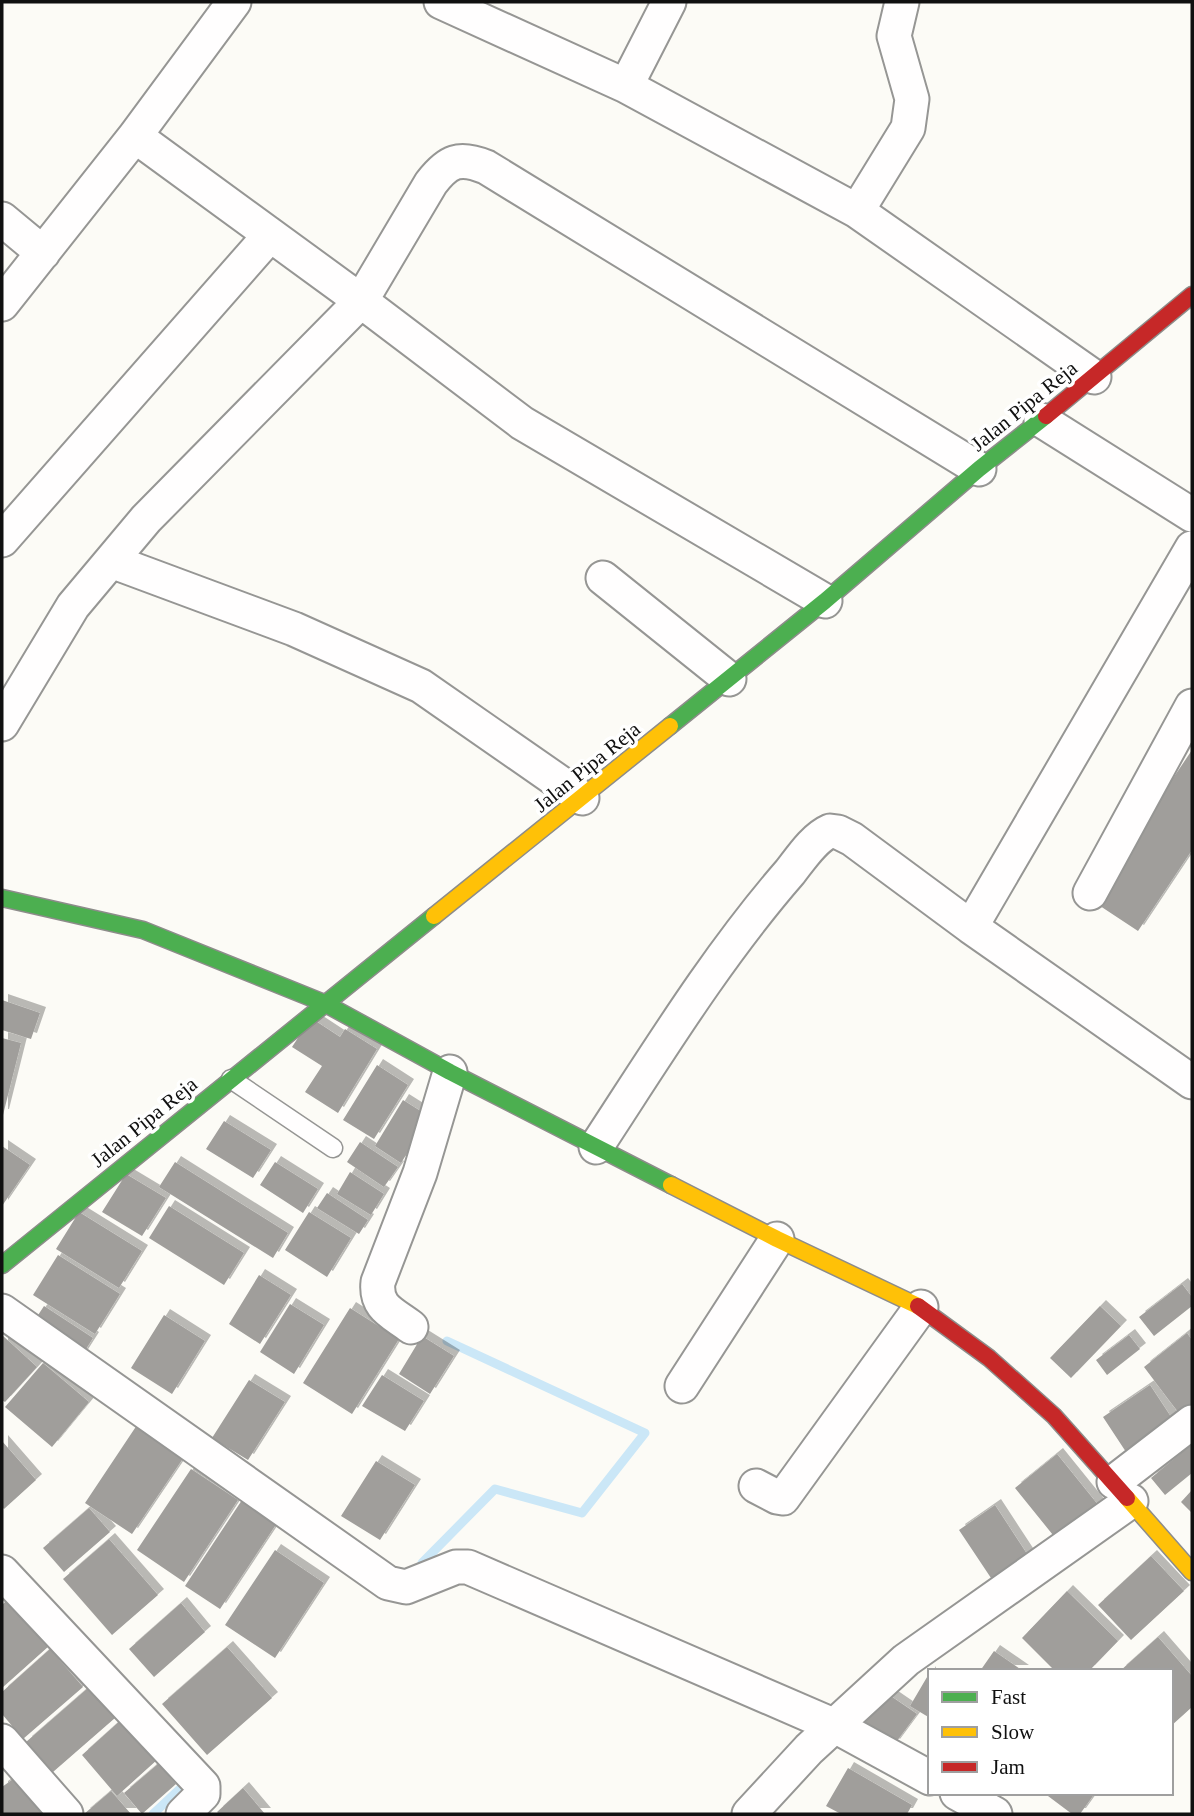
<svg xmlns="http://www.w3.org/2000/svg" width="1194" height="1816" viewBox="0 0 1194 1816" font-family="Georgia,serif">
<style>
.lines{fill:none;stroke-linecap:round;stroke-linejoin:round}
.stream{stroke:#cbe7f7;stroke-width:9}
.building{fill:#a09e9b;filter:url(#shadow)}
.lane-casing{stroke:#969694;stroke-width:21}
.street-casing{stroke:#969694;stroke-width:37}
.fast-casing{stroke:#8d8c8a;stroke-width:19}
.slow-casing{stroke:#8d8c8a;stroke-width:19}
.jam-casing{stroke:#8d8c8a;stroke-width:19}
.lane{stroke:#fffefe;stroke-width:18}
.street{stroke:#fffefe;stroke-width:33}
.fast{stroke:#4caf50;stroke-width:16}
.slow{stroke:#ffc107;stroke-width:16}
.jam{stroke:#c62828;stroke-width:16}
.labels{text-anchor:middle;stroke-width:7;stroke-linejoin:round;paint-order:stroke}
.street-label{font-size:21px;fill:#101010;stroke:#fff}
</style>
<defs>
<filter id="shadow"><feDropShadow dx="6" dy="-6" stdDeviation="0" flood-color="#0004"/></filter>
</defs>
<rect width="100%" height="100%" fill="#fcfbf6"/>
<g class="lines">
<path class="stream" d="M 422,1563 L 495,1489 L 582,1513 L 645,1433 L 447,1341
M 153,1814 L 183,1786"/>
</g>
<path class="building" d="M 1192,750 L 1192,850 L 1138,931 L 1091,900 Z
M 2,1000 L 40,1013 L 31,1039 L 2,1030 Z
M 311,1018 L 340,1037 L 345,1029 L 377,1049 L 338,1113 L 305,1092 L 322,1066 L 292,1047 Z
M 2,1038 L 21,1043 L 3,1115 L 2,1115 Z
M 377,1065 L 408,1085 L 374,1139 L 343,1120 Z
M 403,1100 L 430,1117 L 401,1163 L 375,1146 Z
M 224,1121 L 271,1150 L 253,1178 L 206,1149 Z
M 360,1142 L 398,1167 L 384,1187 L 347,1162 Z
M 2,1146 L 30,1165 L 2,1206 Z
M 175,1162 L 288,1233 L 273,1258 L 159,1187 Z
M 275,1162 L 318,1189 L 303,1213 L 260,1185 Z
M 350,1172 L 384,1194 L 371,1215 L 337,1194 Z
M 126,1174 L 166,1198 L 142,1236 L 102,1212 Z
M 327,1193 L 368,1220 L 359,1234 L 317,1208 Z
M 169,1206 L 244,1253 L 224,1285 L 149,1238 Z
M 79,1212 L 142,1251 L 119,1288 L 56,1249 Z
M 309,1212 L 351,1238 L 327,1277 L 285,1250 Z
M 58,1255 L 120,1294 L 95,1334 L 33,1295 Z
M 259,1275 L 291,1295 L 260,1344 L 229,1324 Z
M 1182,1284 L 1192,1297 L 1192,1306 L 1154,1336 L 1139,1317 Z
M 290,1304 L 324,1325 L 294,1374 L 260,1352 Z
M 44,1306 L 93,1338 L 79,1360 L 29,1329 Z
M 1100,1306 L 1121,1326 L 1071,1378 L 1050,1358 Z
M 350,1308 L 399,1339 L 352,1414 L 303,1383 Z
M 164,1315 L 205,1341 L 172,1394 L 131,1368 Z
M 1187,1333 L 1192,1340 L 1192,1413 L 1184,1420 L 1144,1367 Z
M 2,1335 L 37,1367 L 5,1402 L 2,1400 Z
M 1129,1335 L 1140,1349 L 1107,1375 L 1096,1360 Z
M 422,1336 L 454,1356 L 430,1394 L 399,1374 Z
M 43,1363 L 89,1402 L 52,1447 L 5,1407 Z
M 382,1375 L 424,1401 L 405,1431 L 362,1406 Z
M 249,1380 L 285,1402 L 248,1460 L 212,1438 Z
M 1150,1385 L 1175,1423 L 1128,1455 L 1103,1417 Z
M 139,1422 L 186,1454 L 132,1534 L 85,1503 Z
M 2,1441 L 36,1480 L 4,1509 L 2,1507 Z
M 1192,1444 L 1192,1473 L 1165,1495 L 1151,1478 Z
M 1057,1454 L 1099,1506 L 1057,1540 L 1015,1488 Z
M 376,1461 L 415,1485 L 380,1540 L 341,1516 Z
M 191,1469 L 238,1500 L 184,1582 L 137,1550 Z
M 1192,1490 L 1192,1513 L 1181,1502 Z
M 242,1500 L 277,1523 L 220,1609 L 185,1586 Z
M 995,1505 L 1029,1557 L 993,1581 L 959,1530 Z
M 89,1508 L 110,1532 L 64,1572 L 43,1548 Z
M 109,1539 L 158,1595 L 112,1635 L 63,1579 Z
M 275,1550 L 324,1583 L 275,1658 L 225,1625 Z
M 1151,1556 L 1184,1591 L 1131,1640 L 1098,1605 Z
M 1067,1591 L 1118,1641 L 1089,1671 L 1055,1671 L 1022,1638 Z
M 8,1599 L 49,1646 L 2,1688 L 2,1605 Z
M 181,1603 L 205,1632 L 154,1677 L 129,1649 Z
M 1158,1637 L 1192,1676 L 1192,1707 L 1171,1726 L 1171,1671 L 1120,1671 Z
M 227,1647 L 272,1698 L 207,1755 L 162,1704 Z
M 50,1649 L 83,1687 L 23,1739 L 2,1714 L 2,1692 Z
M 994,1651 L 1023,1671 L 980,1671 Z
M 930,1672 L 930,1718 L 910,1706 Z
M 88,1688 L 115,1718 L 53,1772 L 26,1742 Z
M 879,1688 L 917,1714 L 894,1745 L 857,1719 Z
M 122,1719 L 158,1759 L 117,1796 L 82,1755 Z
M 158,1764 L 176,1784 L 142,1814 L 124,1793 Z
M 848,1768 L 912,1805 L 907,1814 L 841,1814 L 826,1806 Z
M 23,1772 L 53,1814 L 2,1814 L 2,1787 Z
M 243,1788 L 265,1814 L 219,1814 L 217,1812 Z
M 111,1791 L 131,1814 L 84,1814 Z
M 1044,1793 L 1095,1793 L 1080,1814 L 1072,1814 Z"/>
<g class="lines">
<defs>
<path id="lane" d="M 231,1079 L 333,1148"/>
<path id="street" d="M 441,2 L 626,86 L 857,211 L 1094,377
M 626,86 L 669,2
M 135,136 L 361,301 L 522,423 L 825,601
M 857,211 L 908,128 L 912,99 L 894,36 L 902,2
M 2,219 L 43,253
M 2,304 L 135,136 L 234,2
M 1041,420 L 1192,515
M 2,540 L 270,235
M 111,561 L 294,629 L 421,686 L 582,798
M 603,578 L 729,679
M 2,724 L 73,606 L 146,519 L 361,301 L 431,183 C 448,161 459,156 486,167 L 979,469
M 1090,893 L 1192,706
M 971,927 L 1192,548
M 596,1147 C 657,1054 716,957 790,872 C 801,858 814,838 830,831 L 838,832 L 852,839 L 971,927 L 1192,1082
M 2,1311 L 388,1583 L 406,1587 L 456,1567 L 468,1567 L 835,1726 L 930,1778
M 411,1327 C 393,1313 375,1308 378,1282 L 420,1173 L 450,1072
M 682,1386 L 777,1239
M 1114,1482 L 1192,1422
M 756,1486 L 777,1497 L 783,1498 L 921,1307
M 2,1572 L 203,1786 L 203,1794 L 183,1814
M 2,1741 L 66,1814
M 957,1793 L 995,1814
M 749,1814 L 809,1749 L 906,1660 L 1131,1501"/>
<path id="fast" d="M 670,726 L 825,601 L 979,469 L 1046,416
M 2,898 L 143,930 L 324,1003 L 450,1072 L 671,1185
M 2,1265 L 434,916"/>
<path id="slow" d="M 434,916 L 670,726
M 671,1185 L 777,1239 L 918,1306
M 1127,1498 L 1192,1572"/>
<path id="jam" d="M 1046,416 L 1192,295
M 918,1306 L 989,1358 L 1054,1416 L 1127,1498"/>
</defs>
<use href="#lane" class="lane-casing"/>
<use href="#street" class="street-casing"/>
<use href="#fast" class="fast-casing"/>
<use href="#slow" class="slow-casing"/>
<use href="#jam" class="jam-casing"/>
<use href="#lane" class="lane"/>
<use href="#street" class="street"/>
<use href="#fast" class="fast"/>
<use href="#slow" class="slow"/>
<use href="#jam" class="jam"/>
</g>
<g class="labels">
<g class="street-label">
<text transform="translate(1024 406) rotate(-39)" y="7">Jalan Pipa Reja</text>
<text transform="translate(587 767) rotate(-39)" y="7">Jalan Pipa Reja</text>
<text transform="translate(144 1122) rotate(-39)" y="7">Jalan Pipa Reja</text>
</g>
</g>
<rect width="1194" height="1816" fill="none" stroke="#101010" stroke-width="7"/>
<rect x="928" y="1669" width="245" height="126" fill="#ffffff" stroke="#9f9f9f" stroke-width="2"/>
<rect x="942" y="1692" width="35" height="10" fill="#4caf50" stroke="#9f9f9f" stroke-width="2"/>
<text x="991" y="1704" font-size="21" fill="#101010">Fast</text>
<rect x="942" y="1727" width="35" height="10" fill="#ffc107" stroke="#9f9f9f" stroke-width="2"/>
<text x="991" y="1739" font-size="21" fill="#101010">Slow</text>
<rect x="942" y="1762" width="35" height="10" fill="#c62828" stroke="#9f9f9f" stroke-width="2"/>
<text x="991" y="1774" font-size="21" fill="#101010">Jam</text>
</svg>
